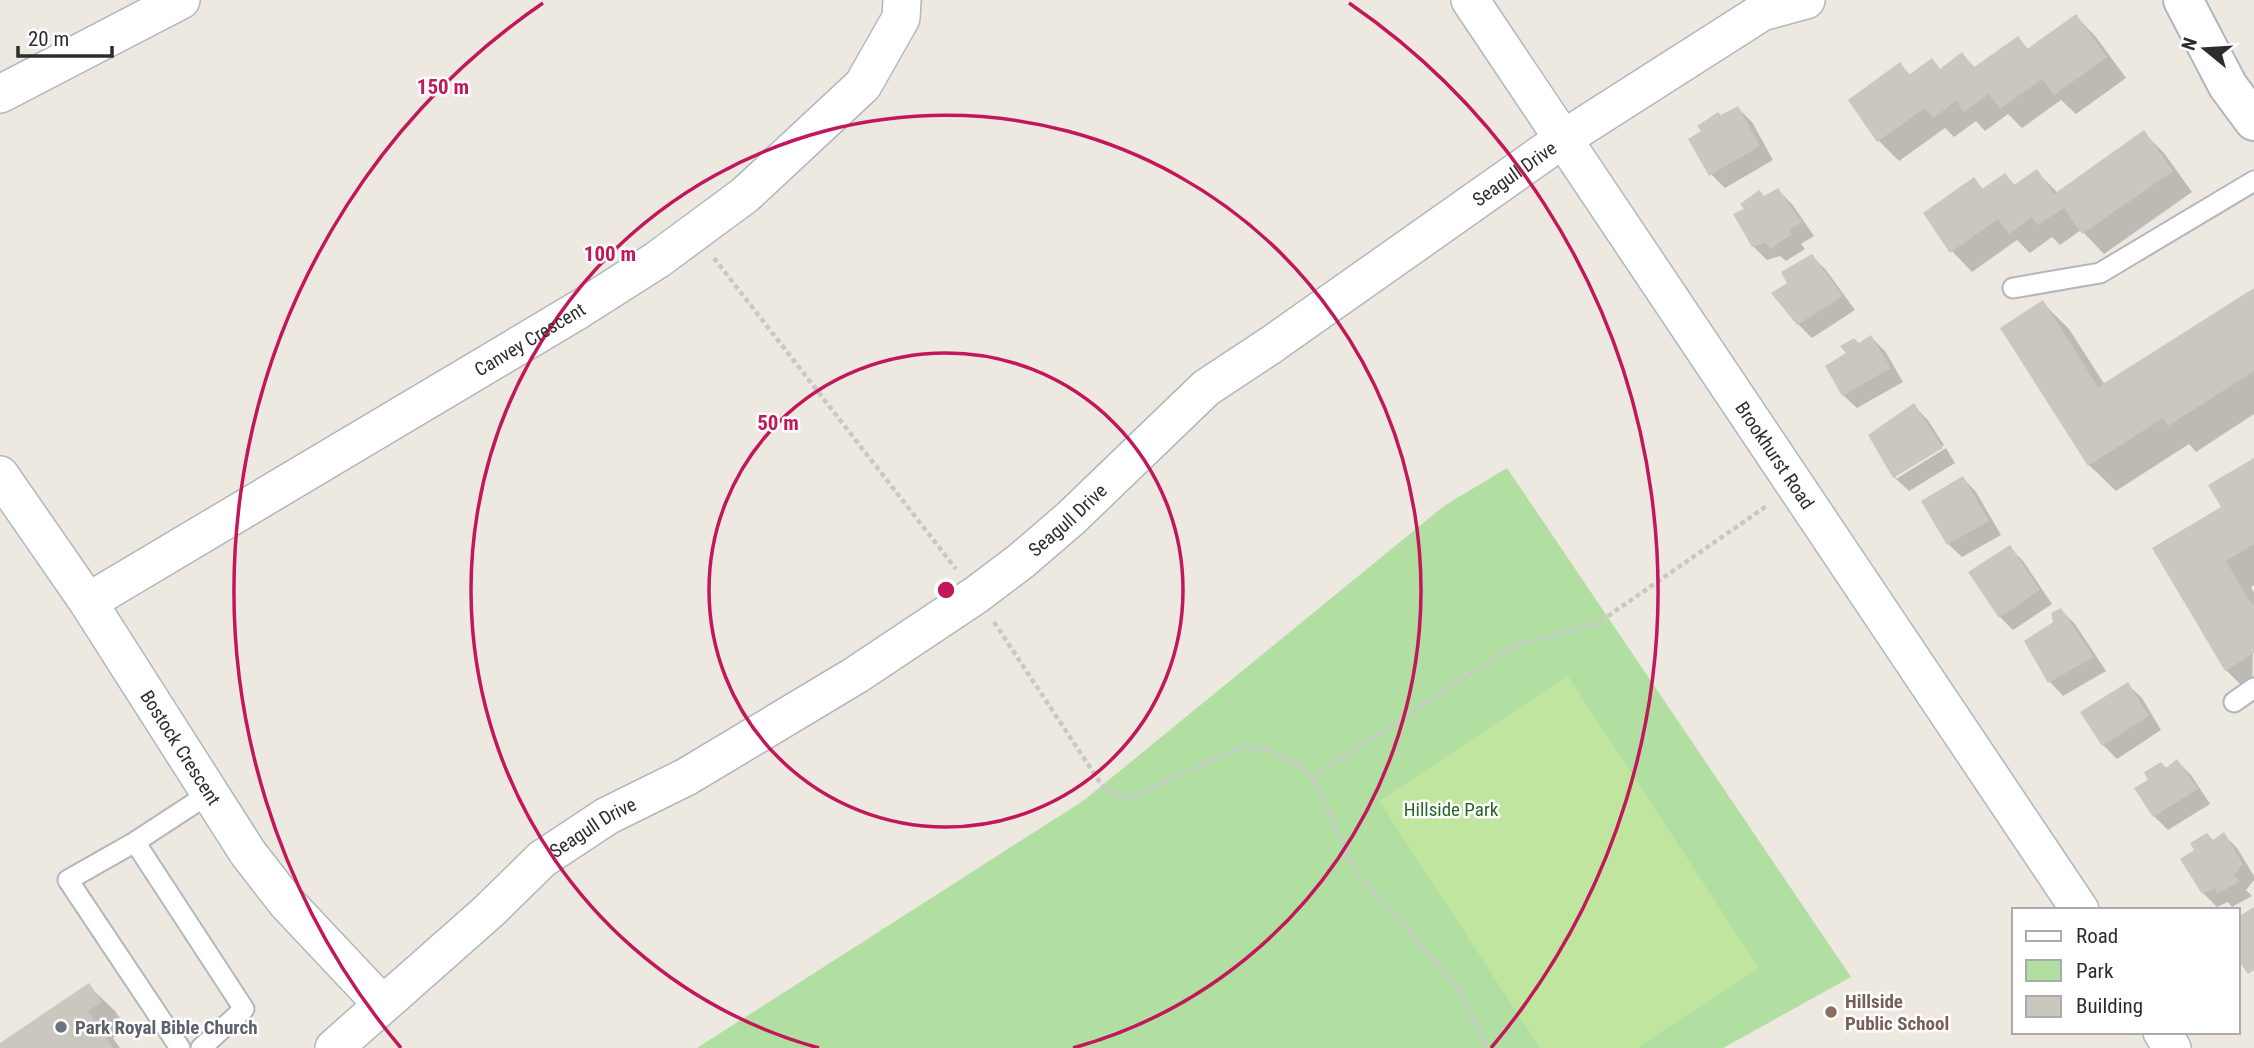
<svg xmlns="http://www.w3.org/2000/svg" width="2254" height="1048" viewBox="0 0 2254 1048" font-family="'Roboto Condensed',sans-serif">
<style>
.green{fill:#b0dfa1}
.pitch{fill:#bfe59e}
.shadow{fill:#0003}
.building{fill:#c9c7be}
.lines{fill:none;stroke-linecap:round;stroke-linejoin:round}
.service-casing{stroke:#b3b5bf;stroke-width:23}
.minor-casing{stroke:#b3b5bf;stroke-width:40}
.tertiary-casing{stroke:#b3b5bf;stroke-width:42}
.path{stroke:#c8c8c8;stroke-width:4.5;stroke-dasharray:5 3.5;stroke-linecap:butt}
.service{stroke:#fff;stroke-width:19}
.minor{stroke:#fff;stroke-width:37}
.tertiary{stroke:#fff;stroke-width:38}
.ring{fill:none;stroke:#c2185b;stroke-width:3.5}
.education-dot{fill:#8d6e63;stroke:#fff;stroke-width:2.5}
.worship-dot{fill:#6b7280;stroke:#fff;stroke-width:2.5}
.labels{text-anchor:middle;stroke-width:5;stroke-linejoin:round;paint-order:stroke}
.street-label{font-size:19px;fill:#2d2d2d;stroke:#fff}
.park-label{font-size:19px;fill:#276521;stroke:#fff}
.education-label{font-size:19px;font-weight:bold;fill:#785e54;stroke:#fff;text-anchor:start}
.worship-label{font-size:19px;font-weight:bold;fill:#5b616d;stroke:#fff;text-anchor:start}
.centre{fill:#c2185b;stroke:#fff;stroke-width:3.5}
.ring-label{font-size:21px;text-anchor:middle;font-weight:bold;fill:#c2185b;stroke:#fff;stroke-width:5;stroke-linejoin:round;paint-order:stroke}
</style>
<rect width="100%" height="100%" fill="#ede9e0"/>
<path class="green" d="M 1507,468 L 1851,977 L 1723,1048 L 697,1048 L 1083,801 L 1444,506 Z"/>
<path class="pitch" d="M 1568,676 L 1759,968 L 1637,1048 L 1540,1048 L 1379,801 Z"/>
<path class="shadow" d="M 2076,16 L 2096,37 L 2126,78 L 2076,114 L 2061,100 L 2022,128 L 2008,114 L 1985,131 L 1976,121 L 1954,137 L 1945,128 L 1899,161 L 1879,141 L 1900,64 L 1911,76 L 1941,70 L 1962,54 L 1976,69 L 2018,38 L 2029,50 Z
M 1738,108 L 1752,122 L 1773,160 L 1725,188 L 1711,174 L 1721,117 Z
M 2144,133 L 2164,153 L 2192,192 L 2104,254 L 2081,230 L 2060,245 L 2052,237 L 2030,253 L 2017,240 L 1972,272 L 1952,251 L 1974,179 L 1984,190 L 2005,175 L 2016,186 L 2036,171 L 2058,193 Z
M 1778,190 L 1792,204 L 1814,236 L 1801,244 L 1805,249 L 1786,261 L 1780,256 L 1767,260 L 1753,246 Z
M 1812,256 L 1826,270 L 1855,310 L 1812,338 L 1798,324 L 1789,284 Z
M 2254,290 L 2254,414 L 2196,452 L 2189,444 L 2116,491 L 2089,465 L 2043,303 L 2069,329 L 2105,385 Z
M 1871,337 L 1885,351 L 1903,382 L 1857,408 L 1843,395 L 1859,345 Z
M 1914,406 L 1927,419 L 1944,445 L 1896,475 L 1896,479 L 1870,435 Z
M 1946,448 L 1955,463 L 1909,491 L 1896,479 Z
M 2254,460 L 2254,585 L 2251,587 L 2254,593 L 2252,696 L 2226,670 L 2223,507 Z
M 1963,478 L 1976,492 L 2001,535 L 1962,557 L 1948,544 Z
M 2010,548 L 2023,561 L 2052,604 L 2013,630 L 2000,617 Z
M 2061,610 L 2075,624 L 2106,671 L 2063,696 L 2050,682 L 2055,622 Z
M 2128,685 L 2142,698 L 2161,730 L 2117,759 L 2103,745 Z
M 2177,761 L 2191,775 L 2210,804 L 2168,830 L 2154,816 L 2167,770 Z
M 2223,834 L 2237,848 L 2254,876 L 2254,880 L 2246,890 L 2252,896 L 2232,907 L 2228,902 L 2217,907 L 2203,893 Z
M 88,985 L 115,1011 L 127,1029 L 113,1038 L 120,1048 L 0,1048 L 0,1045 Z"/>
<path class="building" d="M 2076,14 L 2107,57 L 2054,95 L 2042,79 L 2000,109 L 1989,94 L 1964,112 L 1956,101 L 1933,118 L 1925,108 L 1877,142 L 1848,100 L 1900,62 L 1909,75 L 1932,58 L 1940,69 L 1962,52 L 1973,68 L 2018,36 L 2027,49 Z
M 1738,106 L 1760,146 L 1709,176 L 1688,139 L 1701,131 L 1697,126 L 1718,112 L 1721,115 Z
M 2144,130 L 2173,171 L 2082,234 L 2064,208 L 2038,225 L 2032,217 L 2009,234 L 1998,219 L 1950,253 L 1923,213 L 1974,177 L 1982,189 L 2005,173 L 2014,185 L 2037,169 L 2054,194 Z
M 1778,188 L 1802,222 L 1789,230 L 1792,234 L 1771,249 L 1765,243 L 1752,247 L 1733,214 L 1744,209 L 1740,204 L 1759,190 L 1764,196 Z
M 1812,254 L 1843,296 L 1797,325 L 1771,293 L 1787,283 L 1781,272 Z
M 2254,288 L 2254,371 L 2168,426 L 2163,418 L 2088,466 L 2000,328 L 2043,300 L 2098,387 Z
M 1871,335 L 1891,368 L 1842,396 L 1825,366 L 1846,353 L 1840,346 L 1854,338 L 1859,343 Z
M 1914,403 L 1943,448 L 1893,478 L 1868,435 Z
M 2254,458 L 2254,544 L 2226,561 L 2254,608 L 2254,653 L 2225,671 L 2152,548 L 2221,507 L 2208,485 Z
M 1963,476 L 1989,521 L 1947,545 L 1921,501 Z
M 2010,545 L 2040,590 L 1999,618 L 1968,572 Z
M 2061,608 L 2094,657 L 2048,683 L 2024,641 L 2053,622 L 2051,613 Z
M 2128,682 L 2149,716 L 2102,746 L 2080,712 Z
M 2177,759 L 2198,789 L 2153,817 L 2134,788 L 2148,780 L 2144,772 L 2161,762 L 2166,768 Z
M 2224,832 L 2243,864 L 2234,875 L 2240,881 L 2217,894 L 2215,888 L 2202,894 L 2180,859 L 2194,850 L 2190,843 L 2207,833 L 2213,840 Z
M 2254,907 L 2254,970 L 2248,974 L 2238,960 L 2238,917 Z
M 89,983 L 102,1002 L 88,1011 L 113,1048 L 0,1048 L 0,1043 Z"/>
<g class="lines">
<defs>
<path id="service" d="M 2013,288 L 2100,273 L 2254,181
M 2234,702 L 2254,688
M 135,842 L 244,1009 L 201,1048
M 180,1048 L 68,880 L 135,842 L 210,793"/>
<g id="minor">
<path id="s1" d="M 1470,0 L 2080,910"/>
<path d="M 0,94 L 181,0"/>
<path id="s2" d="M 0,475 L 88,602 L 248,853 L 286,902 L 382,1004"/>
<path id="s3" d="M 88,602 L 580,309 L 657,260 L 745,195 L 863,85 L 901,18 L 902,0"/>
<path d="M 2162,1032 L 2172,1048"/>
<path id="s4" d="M 334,1048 L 489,911 L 542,859 L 607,816 L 686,777 L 856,675 L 976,595 L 1021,561 L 1071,518 L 1206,388 L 1271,345 L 1563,139 L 1762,12 L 1806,0"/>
</g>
<path id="tertiary" d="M 2183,0 L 2228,86 L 2254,121"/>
</defs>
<use href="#service" class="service-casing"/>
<use href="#minor" class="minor-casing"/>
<use href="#tertiary" class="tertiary-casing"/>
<path class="path" d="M 714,258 L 956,569
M 994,622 L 1105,790 L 1120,797 L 1135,796 L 1240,747 L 1264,748 L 1295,762 L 1312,777 L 1355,870 L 1459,989 L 1487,1048
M 1312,777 L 1515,645 L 1598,623 L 1768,505"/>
<use href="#service" class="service"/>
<use href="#minor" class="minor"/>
<use href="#tertiary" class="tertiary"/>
</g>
<g class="ring">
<circle cx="946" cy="590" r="237"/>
<path d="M819 1048A475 475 0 1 1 1073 1048"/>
<path d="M401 1048A712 712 0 0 1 543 3M1349 3A712 712 0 0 1 1491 1048"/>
</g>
<circle class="education-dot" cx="1831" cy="1012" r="7"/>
<circle class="worship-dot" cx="61" cy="1027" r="7"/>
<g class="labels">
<g class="street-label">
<text dy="7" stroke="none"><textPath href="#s4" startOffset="1475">Seagull Drive</textPath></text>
<text dy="7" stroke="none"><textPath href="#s3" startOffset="514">Canvey Crescent</textPath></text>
<text dy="7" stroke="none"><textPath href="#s1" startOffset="548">Brookhurst Road</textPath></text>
<text dy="7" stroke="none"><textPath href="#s4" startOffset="908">Seagull Drive</textPath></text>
<text dy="7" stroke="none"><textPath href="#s2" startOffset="327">Bostock Crescent</textPath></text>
<text dy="7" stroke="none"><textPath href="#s4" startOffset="341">Seagull Drive</textPath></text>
</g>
<g class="park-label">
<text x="1451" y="816">Hillside Park</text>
</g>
<g class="education-label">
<text x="1845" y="1008">Hillside<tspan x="1845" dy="22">Public School</tspan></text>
</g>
<g class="worship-label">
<text x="75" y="1034">Park Royal Bible Church</text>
</g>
</g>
<circle cx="946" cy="590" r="10" class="centre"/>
<g class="ring-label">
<text x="443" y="94">150 m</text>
<text x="610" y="261">100 m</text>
<text x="778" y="430">50 m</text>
</g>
<rect x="2012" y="908" width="228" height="126" fill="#ffffff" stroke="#ababab" stroke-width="2"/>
<rect x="2026" y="931" width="35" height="10" fill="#ffffff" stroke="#ababab" stroke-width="2"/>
<text x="2076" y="943" font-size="21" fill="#2d2d2d">Road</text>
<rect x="2026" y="960" width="35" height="21" fill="#b0dfa1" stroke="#ababab" stroke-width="2"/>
<text x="2076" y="978" font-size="21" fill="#2d2d2d">Park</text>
<rect x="2026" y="996" width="35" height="21" fill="#c9c7be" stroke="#ababab" stroke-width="2"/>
<text x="2076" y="1013" font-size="21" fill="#2d2d2d">Building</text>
<g transform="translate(2205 49) rotate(288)" stroke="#ffffff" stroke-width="5" paint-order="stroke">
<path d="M0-5L12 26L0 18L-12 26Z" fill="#2d2d2d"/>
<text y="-10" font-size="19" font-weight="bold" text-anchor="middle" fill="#2d2d2d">N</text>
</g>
<path d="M18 46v10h94v-10" fill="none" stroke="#2d2d2d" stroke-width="3.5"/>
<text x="28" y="46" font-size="21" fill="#2d2d2d" stroke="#ffffff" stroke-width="5" paint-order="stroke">20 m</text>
</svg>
